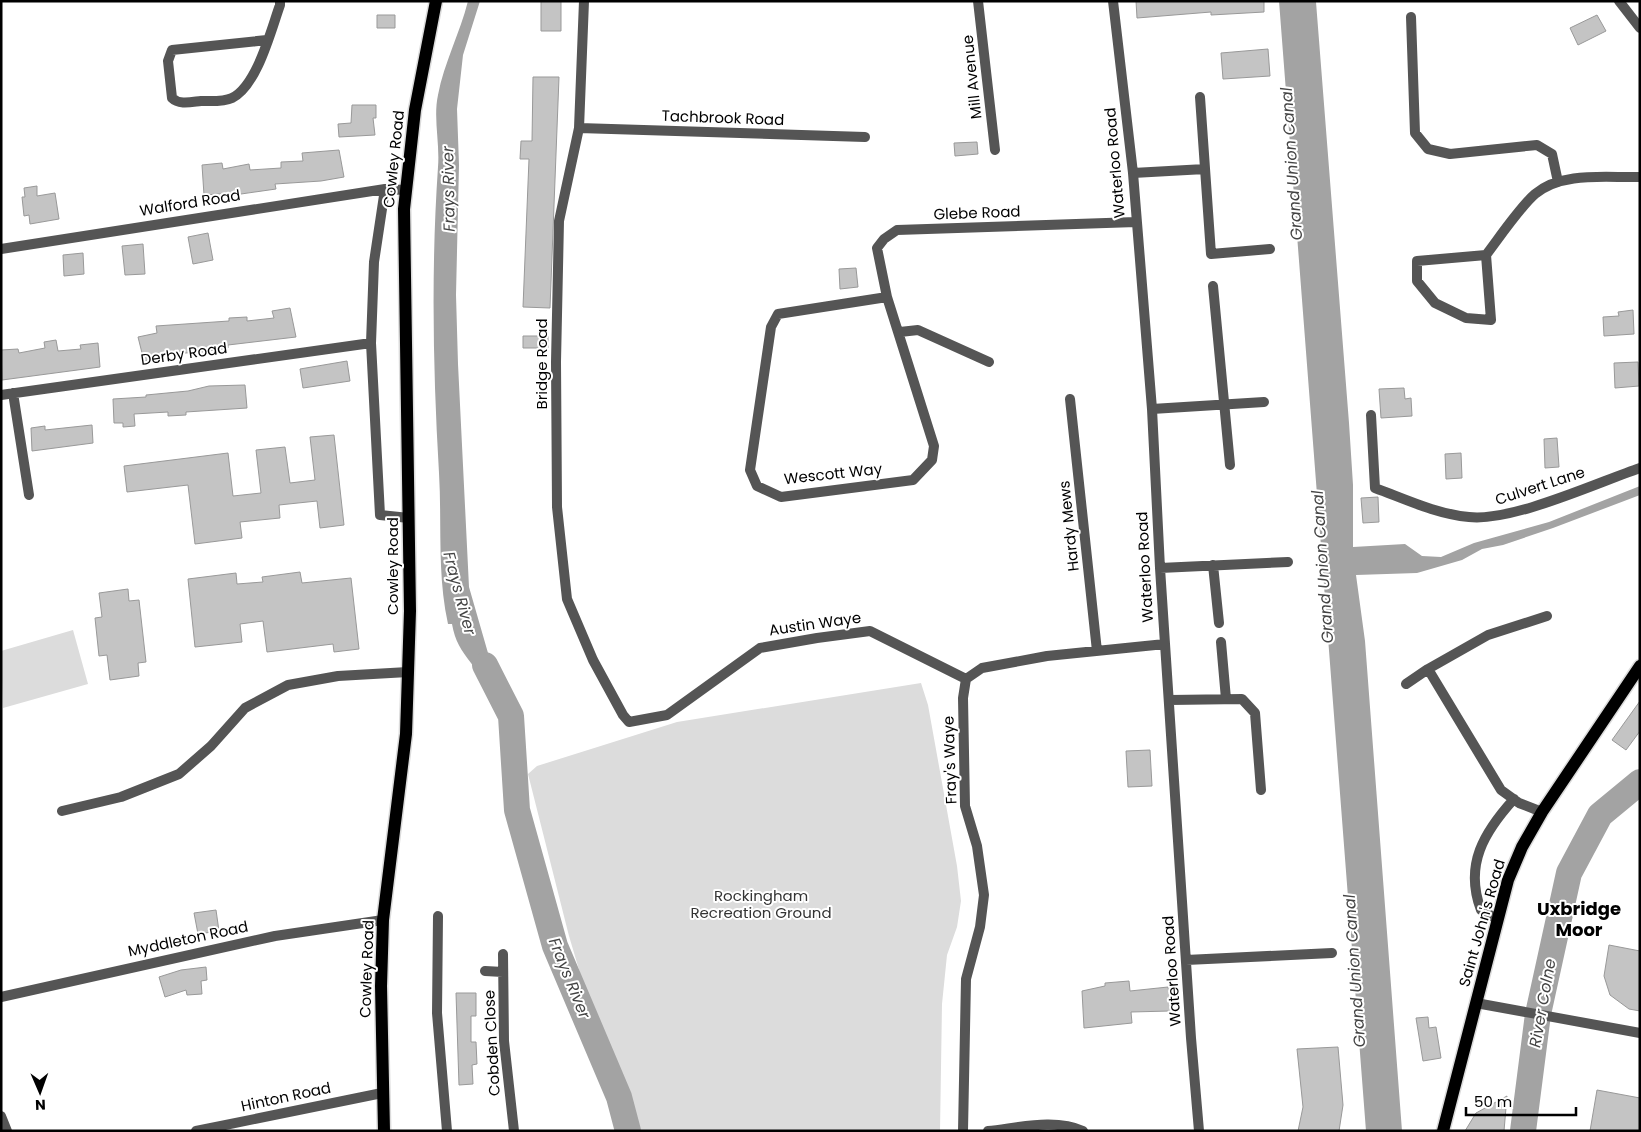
<svg xmlns="http://www.w3.org/2000/svg" width="1641" height="1132" viewBox="0 0 1641 1132" font-family="Poppins,sans-serif">
<style>
.green{fill:#dcdcdc}
.water{fill:#a3a3a3}
.lines{fill:none;stroke-linecap:round;stroke-linejoin:round}
.river{stroke:#a3a3a3;stroke-width:26}
.building{fill:#c4c4c4;stroke:#999}
.primary-casing{stroke:#dbdbdb;stroke-width:15}
.minor{stroke:#555;stroke-width:10}
.tertiary{stroke:#555;stroke-width:10}
.primary{stroke:#000;stroke-width:12}
.labels{text-anchor:middle;stroke-width:4;stroke-linejoin:round;paint-order:stroke}
.street-label{font-size:15px;fill:#000;stroke:#fff}
.park-label{font-size:15px;fill:#333;stroke:#fff}
.water-label{font-size:16px;font-style:italic;fill:#444;stroke:#fff}
.quarter-label{font-size:18px;font-weight:bold;fill:#000;stroke:#fff}
</style>
<rect width="100%" height="100%" fill="#fff"/>
<path class="green" d="M 73,630 L 88,684 L 3,708 L 1,651 Z
M 921,683 L 928,705 L 957,866 L 961,901 L 957,927 L 947,955 L 942,1004 L 940,1131 L 638,1131 L 613,1056 L 583,983 L 569,936 L 528,774 L 537,766 L 677,722 Z"/>
<path class="water" d="M 468,1 L 480,1 L 463,55 L 457,109 L 459,165 L 456,295 L 458,364 L 469,587 L 488,653 L 507,695 L 490,699 C 484,688 479,673 471,663 C 461,650 455,641 452,624 L 448,624 C 437,574 442,523 439,473 C 433,371 431,269 438,167 C 440,143 433,118 438,95 C 444,63 460,33 468,1 Z
M 1279,1 L 1316,2 L 1349,423 L 1353,485 L 1353,547 L 1405,544 L 1422,556 L 1441,557 L 1474,543 L 1549,522 L 1640,486 L 1640,495 L 1553,528 L 1503,545 L 1482,549 L 1462,560 L 1417,573 L 1356,575 L 1365,641 L 1402,1131 L 1366,1131 Z"/>
<g class="lines">
<path class="river" d="M 485,665 L 511,716 L 517,810 L 555,946 L 619,1097 L 628,1131
M 1523,1131 L 1538,1014 L 1569,873 L 1600,815 L 1640,782"/>
</g>
<path class="building" d="M 541,1 L 561,1 L 561,31 L 541,31 Z
M 1136,1 L 1264,1 L 1264,12 L 1211,15 L 1211,12 L 1137,18 Z
M 377,15 L 395,15 L 395,28 L 377,28 Z
M 1597,15 L 1606,31 L 1578,45 L 1570,28 Z
M 1268,49 L 1270,76 L 1223,79 L 1221,53 Z
M 533,77 L 559,77 L 550,308 L 523,307 L 529,159 L 520,159 L 521,141 L 532,141 Z
M 352,105 L 376,105 L 376,118 L 373,118 L 375,135 L 339,137 L 338,124 L 351,123 Z
M 977,142 L 978,154 L 955,156 L 954,143 Z
M 339,150 L 344,177 L 321,181 L 275,184 L 276,189 L 234,195 L 234,193 L 204,195 L 202,165 L 222,163 L 223,169 L 249,164 L 250,170 L 281,168 L 281,162 L 303,161 L 302,153 Z
M 37,186 L 37,196 L 55,193 L 59,219 L 30,224 L 29,215 L 24,216 L 22,197 L 25,197 L 24,188 Z
M 208,233 L 213,260 L 193,264 L 188,237 Z
M 143,244 L 145,274 L 125,275 L 122,246 Z
M 83,253 L 84,274 L 64,276 L 63,255 Z
M 856,268 L 858,287 L 840,289 L 839,269 Z
M 290,308 L 296,337 L 228,345 L 228,348 L 202,352 L 185,353 L 185,351 L 160,355 L 160,357 L 144,361 L 138,337 L 157,333 L 156,326 L 229,321 L 229,318 L 247,317 L 247,321 L 274,318 L 272,311 Z
M 1633,310 L 1634,334 L 1604,336 L 1603,317 L 1619,316 L 1618,312 Z
M 523,336 L 548,336 L 548,348 L 523,348 Z
M 56,340 L 58,351 L 81,349 L 80,345 L 98,343 L 100,367 L 2,380 L 1,350 L 18,349 L 19,353 L 45,348 L 44,342 Z
M 347,361 L 350,381 L 303,388 L 300,369 Z
M 1638,362 L 1639,386 L 1615,388 L 1614,363 Z
M 245,385 L 247,408 L 186,412 L 186,415 L 168,416 L 168,412 L 134,414 L 135,426 L 123,427 L 123,423 L 114,423 L 113,399 L 146,397 L 146,395 L 188,391 L 209,386 Z
M 1404,388 L 1405,399 L 1411,398 L 1412,416 L 1381,418 L 1379,389 Z
M 92,425 L 93,443 L 32,451 L 31,428 L 45,426 L 45,430 Z
M 334,435 L 344,525 L 320,528 L 317,501 L 279,505 L 280,518 L 240,522 L 242,538 L 195,544 L 188,485 L 127,492 L 124,466 L 228,453 L 233,496 L 261,493 L 256,450 L 285,447 L 290,483 L 315,480 L 310,437 Z
M 1557,438 L 1559,467 L 1545,468 L 1544,439 Z
M 1461,453 L 1462,478 L 1446,479 L 1445,454 Z
M 1378,497 L 1379,522 L 1363,523 L 1361,498 Z
M 300,572 L 302,583 L 351,578 L 359,649 L 334,652 L 333,644 L 267,652 L 263,621 L 240,624 L 242,642 L 195,647 L 188,579 L 236,573 L 237,584 L 263,582 L 262,577 Z
M 128,589 L 129,601 L 139,600 L 146,662 L 138,663 L 139,676 L 110,680 L 107,655 L 99,656 L 95,618 L 102,617 L 99,593 Z
M 1640,701 L 1640,731 L 1626,750 L 1612,740 Z
M 1150,750 L 1152,786 L 1128,787 L 1126,751 Z
M 216,910 L 219,931 L 198,934 L 194,913 Z
M 1609,945 L 1640,951 L 1640,1011 L 1629,1009 L 1610,995 L 1604,976 Z
M 206,967 L 207,980 L 201,981 L 202,994 L 187,995 L 186,990 L 165,997 L 159,977 L 181,970 Z
M 1129,981 L 1130,991 L 1168,987 L 1169,993 L 1172,993 L 1170,1011 L 1131,1012 L 1132,1023 L 1084,1028 L 1082,991 L 1105,986 L 1105,983 Z
M 456,993 L 476,993 L 476,1016 L 471,1016 L 471,1042 L 476,1042 L 477,1064 L 472,1065 L 473,1084 L 459,1085 Z
M 1428,1017 L 1429,1028 L 1436,1027 L 1441,1058 L 1423,1061 L 1416,1018 Z
M 1338,1047 L 1343,1105 L 1339,1131 L 1298,1131 L 1303,1107 L 1297,1049 Z
M 1597,1090 L 1640,1098 L 1640,1131 L 1590,1131 Z
M 1507,1096 L 1504,1131 L 1465,1131 L 1476,1113 Z"/>
<g class="lines">
<defs>
<path id="primary" d="M 384,1131 L 381,986 L 383,920 L 406,734 L 410,611 L 404,209 L 415,110 L 436,1
M 1443,1131 L 1508,880 L 1522,847 L 1542,812 L 1640,666"/>
</defs>
<use href="#primary" class="primary-casing"/>
<path class="minor" d="M 584,1 L 579,128 L 559,221 L 556,362 L 557,507 L 567,599 L 593,660 L 623,715 L 629,722 L 667,715 L 760,648 L 817,638 L 870,631 L 966,679
M 978,1 L 995,150
M 1113,1 L 1133,173 L 1152,409 L 1160,568 L 1191,1038 L 1199,1131
M 1411,17 L 1415,133 L 1428,149 L 1450,154 L 1537,145 L 1552,154 L 1558,182
M 267,40 L 172,50 L 168,61 L 172,98 C 179,105 191,102 201,101 C 211,101 224,102 232,98 C 257,86 271,30 280,5 L 280,1
M 1200,97 L 1211,254 L 1270,249
M 579,128 L 865,137
M 1133,173 L 1205,169
M 405,190 L 385,189 L 374,262 L 371,343 L 380,515 L 409,518
M 1,249 L 385,189
M 1486,255 L 1417,261 L 1417,281 L 1435,303 L 1466,318 L 1491,320 L 1486,255 C 1499,238 1520,207 1535,194 C 1562,171 1607,178 1640,177
M 1213,286 L 1230,465
M 887,297 L 778,314 L 771,327 L 750,470 L 757,486 L 781,497 L 913,480 L 932,460 L 934,446 L 887,297 L 877,248 L 884,239 L 897,230 L 1136,222
M 900,332 L 918,330 L 989,362
M 13,393 L 29,495
M 1,395 L 371,343
M 1070,399 L 1097,651
M 1152,409 L 1264,402
M 1371,415 L 1375,488 C 1405,499 1436,514 1469,517 C 1512,522 1596,483 1640,468
M 1213,565 L 1219,623
M 1160,568 L 1288,562
M 1221,642 L 1226,699
M 1428,669 L 1501,790 L 1519,803 L 1542,812
M 1406,684 L 1428,669 L 1488,635 L 1547,616
M 1170,700 L 1242,699 L 1255,713 L 1261,790
M 62,811 L 121,797 L 179,774 L 211,746 L 245,708 L 288,685 L 338,676 L 408,672
M 438,916 L 437,1013 L 447,1131
M 1497,919 L 1481,910 C 1464,865 1484,832 1514,799
M 503,954 L 504,1041 L 514,1131
M 1186,960 L 1332,953
M 485,971 L 503,972
M 1,997 L 275,936 L 383,920
M 1476,1003 L 1640,1033
M 1,1116 L 7,1131
M 196,1131 L 382,1093
M 963,1131 L 966,979 L 980,927 L 984,895 L 977,846 L 965,806 L 963,698 L 966,679 L 982,668 L 1047,656 L 1165,644
M 988,1131 C 1018,1128 1055,1118 1083,1131"/>
<path class="tertiary" d="M 1619,1 L 1640,28"/>
<use href="#primary" class="primary"/>
</g>
<g class="labels">
<g class="street-label">
<text transform="translate(972 77) rotate(-96)" y="5">Mill Avenue</text>
<text transform="translate(723 118) rotate(2)" y="5">Tachbrook Road</text>
<text transform="translate(394 159) rotate(-84)" y="5">Cowley Road</text>
<text transform="translate(1115 163) rotate(-95)" y="5">Waterloo Road</text>
<text transform="translate(190 203) rotate(-9)" y="5">Walford Road</text>
<text transform="translate(977 213) rotate(-2)" y="5">Glebe Road</text>
<text transform="translate(184 354) rotate(-8)" y="5">Derby Road</text>
<text transform="translate(542 364) rotate(-90)" y="5">Bridge Road</text>
<text transform="translate(833 474) rotate(-6)" y="5">Wescott Way</text>
<text transform="translate(1540 486) rotate(-18)" y="5">Culvert Lane</text>
<text transform="translate(1069 526) rotate(-96)" y="5">Hardy Mews</text>
<text transform="translate(393 566) rotate(-90)" y="5">Cowley Road</text>
<text transform="translate(1145 567) rotate(-93)" y="5">Waterloo Road</text>
<text transform="translate(815 624) rotate(-8)" y="5">Austin Waye</text>
<text transform="translate(950 760) rotate(-92)" y="5">Fray's Waye</text>
<text transform="translate(1482 923) rotate(-74)" y="5">Saint John's Road</text>
<text transform="translate(188 939) rotate(-12)" y="5">Myddleton Road</text>
<text transform="translate(367 969) rotate(-88)" y="5">Cowley Road</text>
<text transform="translate(1172 971) rotate(-94)" y="5">Waterloo Road</text>
<text transform="translate(492 1043) rotate(-93)" y="5">Cobden Close</text>
<text transform="translate(286 1097) rotate(-12)" y="5">Hinton Road</text>
</g>
<g class="park-label">
<text x="761" y="901">Rockingham<tspan x="761" dy="17">Recreation Ground</tspan></text>
</g>
<g class="water-label">
<text transform="translate(1291 164) rotate(-94)" y="6">Grand Union Canal</text>
<text transform="translate(448 189) rotate(-91)" y="6">Frays River</text>
<text transform="translate(1322 567) rotate(-94)" y="6">Grand Union Canal</text>
<text transform="translate(460 593) rotate(75)" y="6">Frays River</text>
<text transform="translate(1354 971) rotate(-94)" y="6">Grand Union Canal</text>
<text transform="translate(570 978) rotate(68)" y="6">Frays River</text>
<text transform="translate(1542 1003) rotate(-80)" y="6">River Colne</text>
</g>
<g class="quarter-label">
<text x="1579" y="915">Uxbridge<tspan x="1579" dy="21">Moor</tspan></text>
</g>
</g>
<rect width="1641" height="1132" fill="none" stroke="#000000" stroke-width="5"/>
<g transform="translate(40 1092) rotate(178)" stroke="#ffffff" stroke-width="4" paint-order="stroke">
<path d="M0-4L9 19L0 12L-9 19Z" fill="#000000"/>
<text y="-8" font-size="14" font-weight="bold" text-anchor="middle" fill="#000000">N</text>
</g>
<path d="M1466 1107v8h110v-8" fill="none" stroke="#000000" stroke-width="2.5"/>
<text x="1474" y="1107" font-size="15" fill="#000000" stroke="#ffffff" stroke-width="4" paint-order="stroke">50 m</text>
</svg>
